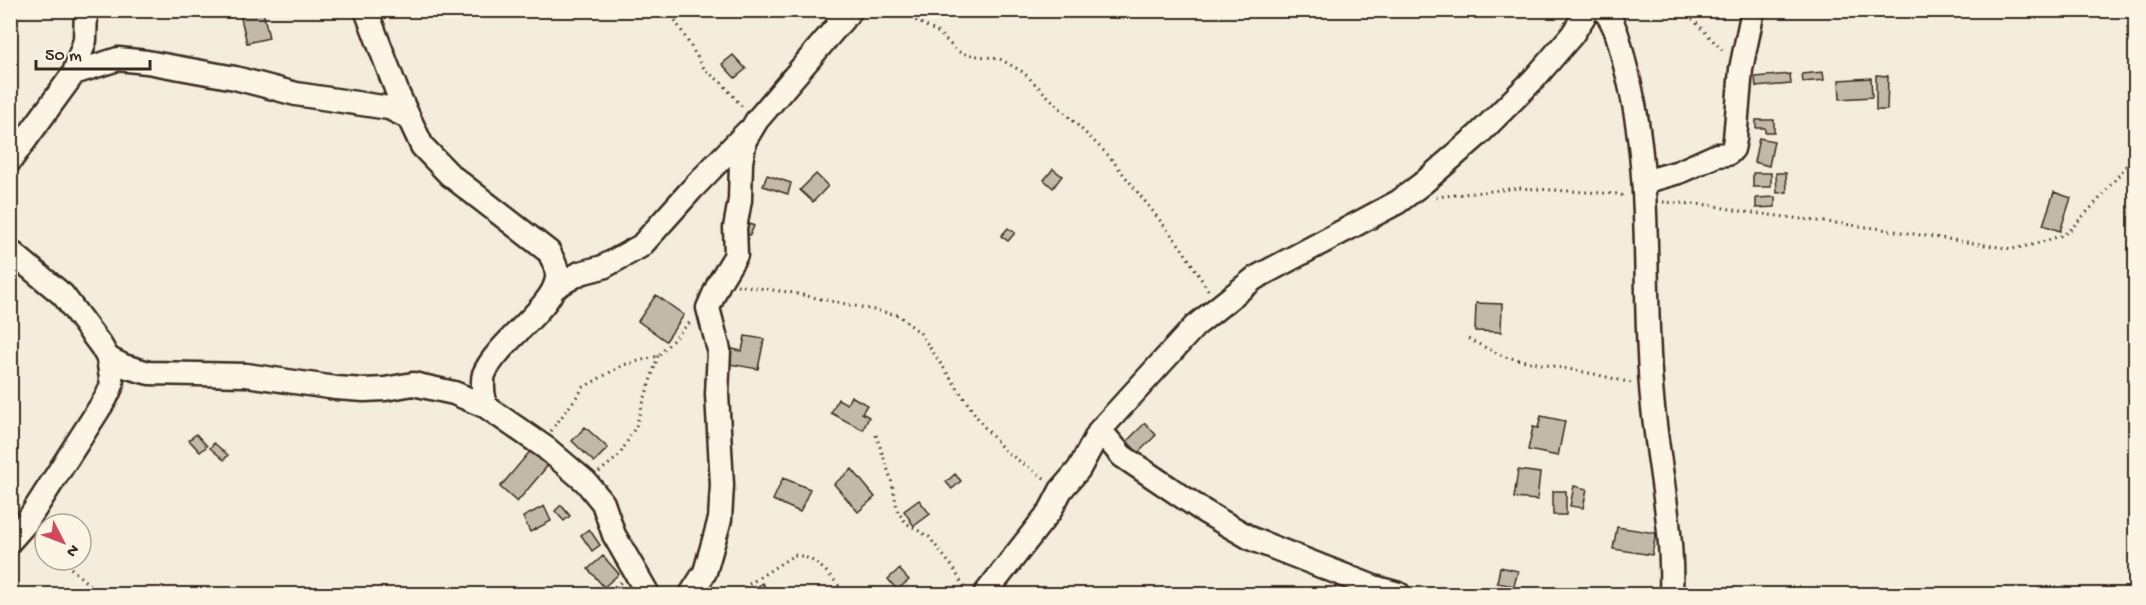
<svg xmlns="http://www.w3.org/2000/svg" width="2146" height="605" viewBox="0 0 2146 605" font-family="'Gochi Hand',sans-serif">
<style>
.building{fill:#c3b9aa;stroke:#3b2a1e;stroke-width:1.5}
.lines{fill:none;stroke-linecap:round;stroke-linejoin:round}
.minor-casing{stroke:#3b2a1e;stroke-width:27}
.path{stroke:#3b2a1e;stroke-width:3;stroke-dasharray:1.5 4.5;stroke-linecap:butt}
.minor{stroke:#fcf5e5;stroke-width:22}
</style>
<rect width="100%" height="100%" fill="#f4eddd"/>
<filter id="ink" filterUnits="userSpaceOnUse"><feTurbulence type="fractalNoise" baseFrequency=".0167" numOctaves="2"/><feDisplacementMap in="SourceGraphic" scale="12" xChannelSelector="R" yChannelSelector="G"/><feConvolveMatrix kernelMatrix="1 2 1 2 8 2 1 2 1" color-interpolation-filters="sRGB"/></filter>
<g filter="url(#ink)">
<path class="building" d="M 239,10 L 263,11 L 269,38 L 247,43 Z
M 733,55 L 746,69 L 735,78 L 722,64 Z
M 1823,72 L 1824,80 L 1803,82 L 1802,74 Z
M 1790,74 L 1791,84 L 1756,87 L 1755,77 Z
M 1876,75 L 1888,76 L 1887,110 L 1876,110 Z
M 1871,78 L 1872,97 L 1840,99 L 1839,80 Z
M 1756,120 L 1774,120 L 1774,132 L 1765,132 L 1765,128 L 1756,128 Z
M 1759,138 L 1774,141 L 1769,166 L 1754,162 Z
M 1053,169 L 1062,176 L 1053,188 L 1044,180 Z
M 1753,173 L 1771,173 L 1771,187 L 1753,187 Z
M 1776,173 L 1786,173 L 1787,192 L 1777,193 Z
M 816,174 L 828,186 L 813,202 L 800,190 Z
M 767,175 L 791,183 L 788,194 L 763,186 Z
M 2054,192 L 2071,198 L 2060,231 L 2043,225 Z
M 1775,197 L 1775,207 L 1756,208 L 1756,198 Z
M 743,221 L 754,226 L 750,235 L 740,231 Z
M 1008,228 L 1015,233 L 1008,241 L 1001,236 Z
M 656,295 L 684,315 L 666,341 L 638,321 Z
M 1476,303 L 1502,304 L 1501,332 L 1475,331 Z
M 745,336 L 764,339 L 758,369 L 729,364 L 732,349 L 742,351 Z
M 851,396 L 867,405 L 862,413 L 869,417 L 863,430 L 831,413 L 838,399 L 847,404 Z
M 1541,416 L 1565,421 L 1558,456 L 1528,450 L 1533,427 L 1538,428 Z
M 1145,423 L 1156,435 L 1138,453 L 1127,441 Z
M 585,427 L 608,448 L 594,462 L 572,441 Z
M 196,434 L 207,446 L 200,452 L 189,440 Z
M 214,443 L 228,455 L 224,460 L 210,448 Z
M 532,449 L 550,463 L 517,502 L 500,487 Z
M 852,469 L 875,497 L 858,512 L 834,484 Z
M 1518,470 L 1540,473 L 1537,500 L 1514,498 Z
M 955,474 L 961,481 L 952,489 L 946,482 Z
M 783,478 L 810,489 L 800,512 L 773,500 Z
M 1574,486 L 1587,489 L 1583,508 L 1570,506 Z
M 1553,491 L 1566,491 L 1566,515 L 1553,515 Z
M 919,500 L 930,514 L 914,526 L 904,511 Z
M 561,505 L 570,516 L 564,521 L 555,511 Z
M 544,506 L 551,521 L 530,532 L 523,517 Z
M 1617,527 L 1656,533 L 1652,555 L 1613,549 Z
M 589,529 L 600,545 L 592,551 L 581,535 Z
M 603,556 L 619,574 L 604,587 L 588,569 Z
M 1500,567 L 1518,571 L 1514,586 L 1497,583 Z
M 899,569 L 909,580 L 897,590 L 888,579 Z
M 1341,578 L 1353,586 L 1347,594 L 1331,594 Z
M 762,583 L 771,594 L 748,594 Z
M 1565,590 L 1598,591 L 1598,594 L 1565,594 Z"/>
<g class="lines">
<defs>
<path id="minor" d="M 366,10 L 398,94 L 422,146 L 450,175 L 549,252 C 553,261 558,268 557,278 C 554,307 497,343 484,374 C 481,384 484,396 485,406
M 1604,10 C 1617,26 1620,45 1625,65 C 1654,170 1642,279 1651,386 C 1656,456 1674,525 1671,594
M 74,73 L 118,59 L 147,62 L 235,78 L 296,94 L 389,108 L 409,118
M 10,161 L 74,73 L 85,40 L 86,10
M 1644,182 L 1679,172 L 1717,155 L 1728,154 L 1733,149 L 1735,139 L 1741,69 L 1753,10
M 10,251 L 63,295 L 101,346 L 108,358 L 112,385 L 106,398 L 26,523 L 10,541
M 554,288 L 580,273 L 603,267 L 641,246 L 692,189 L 747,132
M 108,358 L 124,366 L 149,373 L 246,375 L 336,388 L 364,390 L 385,389 L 413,384 L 454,393 L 485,406 L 546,448 L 586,482 L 603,503 L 614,535 L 648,594
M 1100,430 L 1122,456 L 1205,512 L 1252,539 L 1374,587 L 1399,594
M 691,594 L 705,572 L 720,519 L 722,485 L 717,394 L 719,350 L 708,308 L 719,283 L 736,255 L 735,228 L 740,200 L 741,162 L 745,140 L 757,120 L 851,10
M 985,594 L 1050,511 L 1061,490 L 1079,469 L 1100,430 L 1195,326 L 1255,278 L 1398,202 L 1423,183 L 1478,135 L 1534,79 L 1572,35 L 1588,10"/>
</defs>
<use href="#minor" class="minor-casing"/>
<path class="path" d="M 669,10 L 705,70 L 722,83 L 744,109
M 901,10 L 915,20 L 939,33 L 957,51 L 964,54 L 1000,59 L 1023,72 L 1109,156 L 1181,247 L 1210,293
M 1684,10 L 1725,53
M 1436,197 L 1519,188 L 1619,194 L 1626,197
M 1663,202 L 1709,205 L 1745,212 L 1875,228 L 2012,249 L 2036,244 L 2063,235 L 2070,230 L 2102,196 L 2126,166 L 2136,165
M 737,285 L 788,292 L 898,315 L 920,333 L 981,423 L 1005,451 L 1047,480
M 1468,339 L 1505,357 L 1594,374 L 1632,383
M 551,431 L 584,387 L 623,365 L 658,356 L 692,320
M 876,435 L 891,479 L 898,512 L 906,523 L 929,537 L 954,569 L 967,593
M 599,472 L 619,456 L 636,426 L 658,356
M 38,535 L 45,542
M 62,560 L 99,594
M 605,594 L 621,582
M 734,594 L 794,555 C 815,555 834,579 845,594"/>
<use href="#minor" class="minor"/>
</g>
</g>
<rect width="2146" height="605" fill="none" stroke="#fcf5e5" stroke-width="36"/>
<rect x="18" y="18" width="2110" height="569" fill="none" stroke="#3b2a1e" stroke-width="2" filter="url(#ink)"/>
<g transform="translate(63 542) rotate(132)"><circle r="28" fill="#fcf5e5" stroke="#afa495" stroke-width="1.5"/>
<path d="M0-4.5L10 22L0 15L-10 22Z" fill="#d1495b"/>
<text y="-9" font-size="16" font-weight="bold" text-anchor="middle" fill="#3b2a1e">N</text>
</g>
<path d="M36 60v9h114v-9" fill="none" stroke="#3b2a1e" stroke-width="3"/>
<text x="45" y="60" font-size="18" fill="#3b2a1e" stroke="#fcf5e5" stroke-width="4.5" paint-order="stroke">50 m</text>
</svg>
